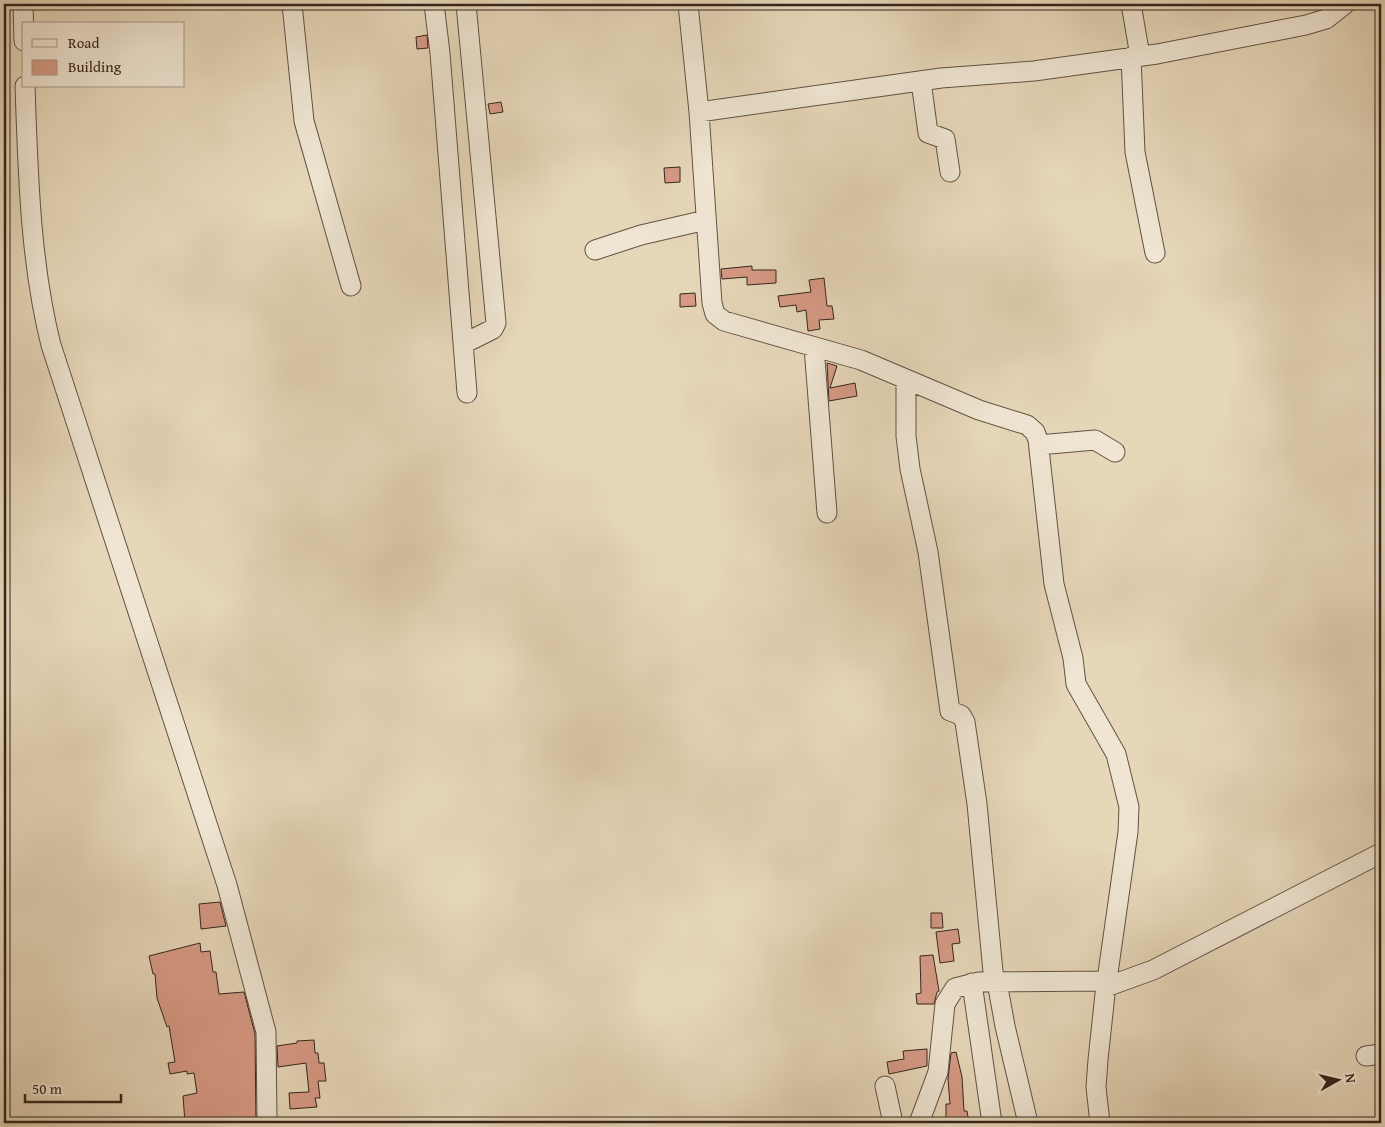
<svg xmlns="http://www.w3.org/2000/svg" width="1385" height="1127" viewBox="0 0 1385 1127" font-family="'Gentium Book Plus',serif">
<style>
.building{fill:#d79a85;stroke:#35251e}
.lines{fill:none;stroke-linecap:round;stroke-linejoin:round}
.minor-casing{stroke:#615245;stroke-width:21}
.minor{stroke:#efe5d2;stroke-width:19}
</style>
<rect width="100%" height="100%" fill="#e6d7b9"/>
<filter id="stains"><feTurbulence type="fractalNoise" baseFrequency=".004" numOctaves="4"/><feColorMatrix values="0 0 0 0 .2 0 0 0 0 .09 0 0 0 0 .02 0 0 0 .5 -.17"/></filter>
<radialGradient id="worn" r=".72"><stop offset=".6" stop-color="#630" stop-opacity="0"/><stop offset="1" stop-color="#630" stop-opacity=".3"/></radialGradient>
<path class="building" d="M 427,35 L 428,48 L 417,49 L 416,37 Z
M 501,102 L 503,112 L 490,114 L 488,104 Z
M 680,167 L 680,182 L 665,183 L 664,168 Z
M 752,266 L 752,270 L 776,270 L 776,283 L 747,285 L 747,277 L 722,279 L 721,269 Z
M 824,278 L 827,306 L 832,306 L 834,319 L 819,320 L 820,329 L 808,331 L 806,310 L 797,312 L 796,305 L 780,307 L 778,296 L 811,292 L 809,280 Z
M 695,293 L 696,306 L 680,307 L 680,294 Z
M 827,363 L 837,366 L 830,388 L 855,383 L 857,396 L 829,401 Z
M 220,902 L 226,926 L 201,929 L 199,904 Z
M 931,913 L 942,913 L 943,928 L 931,928 Z
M 958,929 L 960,943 L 952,944 L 954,961 L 940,963 L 936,932 Z
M 200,943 L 201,952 L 210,951 L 213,972 L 216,972 L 219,994 L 244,992 L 255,1034 L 256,1123 L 185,1123 L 183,1096 L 197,1093 L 194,1073 L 187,1074 L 187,1071 L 170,1074 L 168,1063 L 175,1062 L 169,1026 L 167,1027 L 157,998 L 155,974 L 153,974 L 149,956 Z
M 933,955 L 939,991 L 937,992 L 934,1004 L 917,1004 L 916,994 L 921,993 L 920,956 Z
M 314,1040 L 315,1053 L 318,1053 L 319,1063 L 324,1063 L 326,1081 L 318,1081 L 320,1098 L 315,1098 L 317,1107 L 290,1109 L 289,1093 L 309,1092 L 306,1063 L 278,1067 L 277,1046 L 297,1043 L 297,1041 Z
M 927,1049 L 927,1066 L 889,1074 L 887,1062 L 904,1059 L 903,1051 Z
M 956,1052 L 962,1077 L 964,1111 L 967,1111 L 969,1123 L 946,1123 L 946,1104 L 950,1104 L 948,1079 L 951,1053 Z"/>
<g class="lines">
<defs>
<path id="minor" d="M 23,4 L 24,41
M 292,4 L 304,121 L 351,286
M 434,4 L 440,53 L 467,393
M 688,4 L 699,112 L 712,303 L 715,314 L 724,321 L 861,360 L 979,410 L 1027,425 L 1035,432 L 1038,440 L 1054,584 L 1073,658 L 1076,684 L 1116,754 L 1129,807 L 1128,832 L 1105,994 L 1098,1060 L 1096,1087 L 1100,1123
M 1131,4 L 1140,56
M 1131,57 L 1135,152 L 1155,253
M 921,81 L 928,133 L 945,139 L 950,172
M 25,86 C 28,172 30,262 51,345 L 227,885 L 266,1032 L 267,1123
M 699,112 L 941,78 L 1034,71 L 1157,54 L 1306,25 L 1326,19 L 1345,4
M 595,250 L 641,235 L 706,220
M 463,344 L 493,329 L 496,323 L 466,4
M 814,347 L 827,513
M 906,380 L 906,436 L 910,469 L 928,552 L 950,711 L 961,715 L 965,722 L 977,804 L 994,982
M 1039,445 L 1095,440 L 1115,452
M 997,982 L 1005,1026 L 1028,1123
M 972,983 L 992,1123
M 1106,987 L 1153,970 L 1381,853
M 1366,1056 L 1381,1054
M 885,1086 L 893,1123
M 919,1123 L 938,1072 L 945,1004 L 955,988 L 979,982 L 1107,981"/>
</defs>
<use href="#minor" class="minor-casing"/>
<use href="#minor" class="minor"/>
</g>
<rect width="1385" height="1127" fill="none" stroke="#e6d7b9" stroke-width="20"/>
<rect x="5" y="5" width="1375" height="1117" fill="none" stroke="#35251e" stroke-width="2.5"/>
<rect x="10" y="10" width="1365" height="1107" fill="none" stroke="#35251e"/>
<rect x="22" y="22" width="162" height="65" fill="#efe5d2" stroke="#a5988a"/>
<rect x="32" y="39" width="25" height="8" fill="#efe5d2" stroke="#a5988a"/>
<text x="68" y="48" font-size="15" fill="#35251e">Road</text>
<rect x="32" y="60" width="25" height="15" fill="#d79a85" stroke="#a5988a"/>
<text x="68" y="72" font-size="15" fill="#35251e">Building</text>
<g transform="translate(1338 1080) rotate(82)" stroke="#efe5d2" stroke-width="4" paint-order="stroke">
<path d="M0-4L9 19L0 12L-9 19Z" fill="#35251e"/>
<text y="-8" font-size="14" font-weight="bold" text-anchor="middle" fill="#35251e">N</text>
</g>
<path d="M25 1094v8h96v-8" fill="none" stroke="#35251e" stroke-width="2.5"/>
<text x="32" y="1094" font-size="15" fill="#35251e" stroke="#efe5d2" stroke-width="4" paint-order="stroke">50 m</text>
<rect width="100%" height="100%" filter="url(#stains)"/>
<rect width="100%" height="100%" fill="url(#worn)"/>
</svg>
